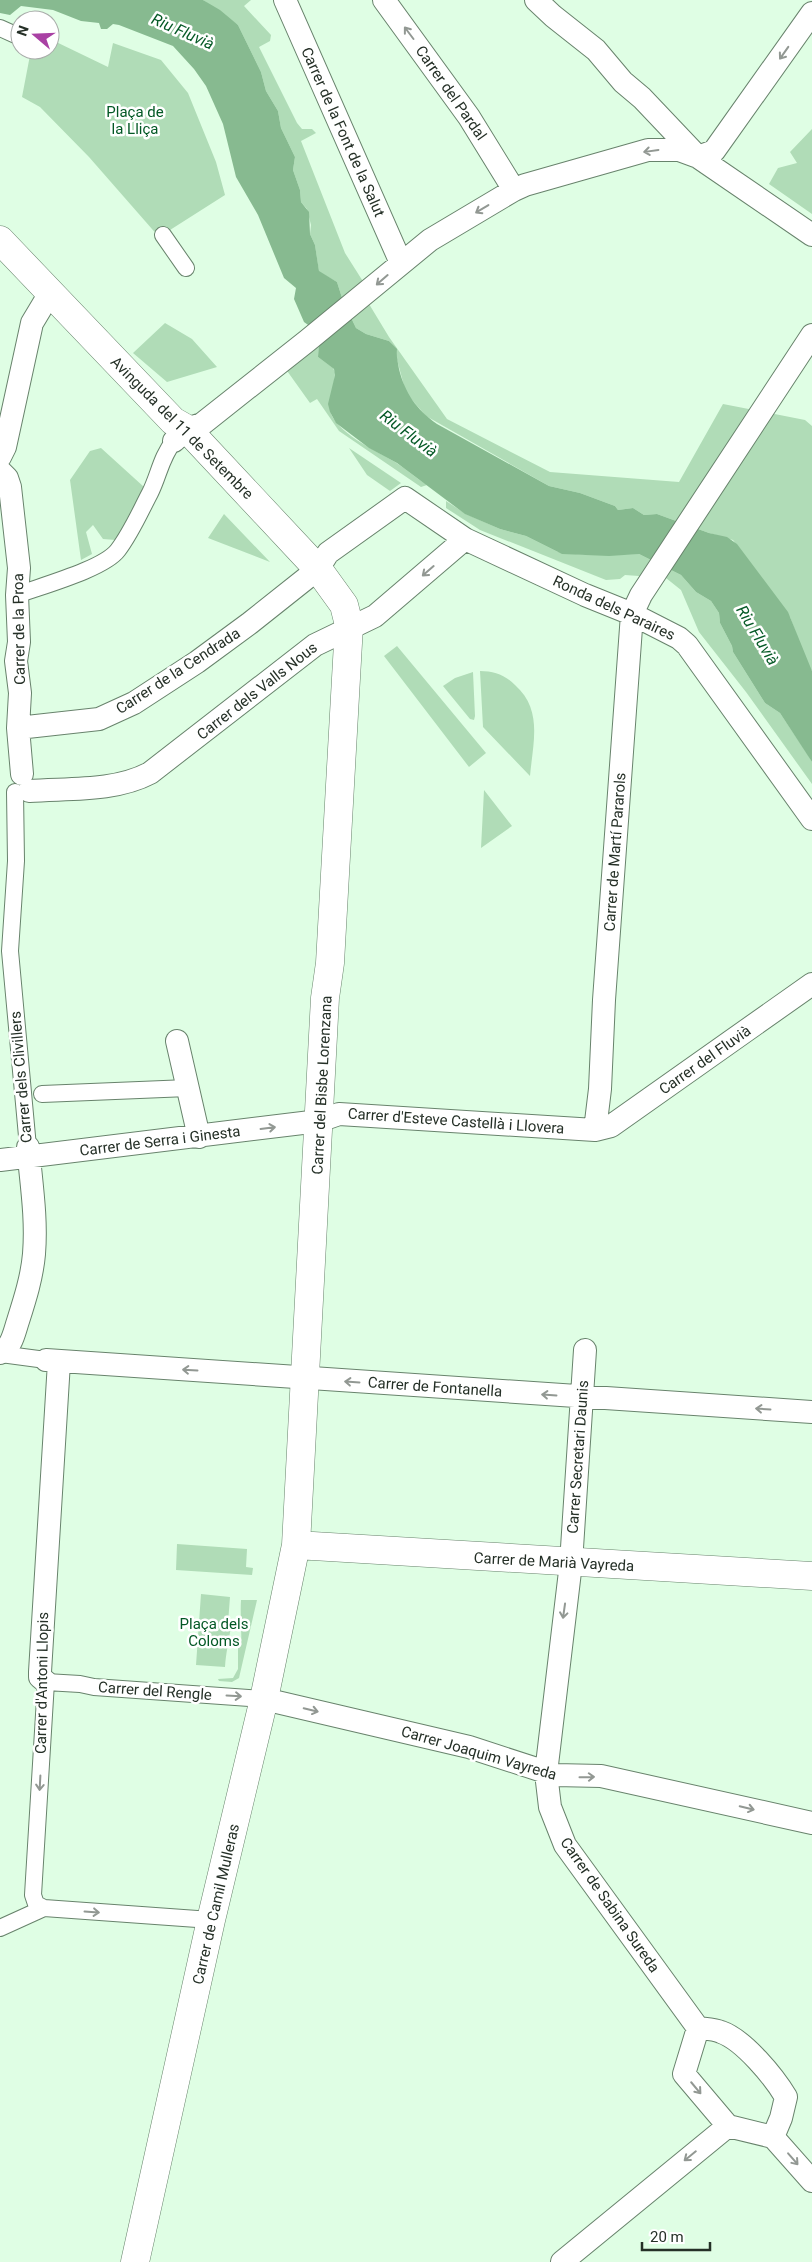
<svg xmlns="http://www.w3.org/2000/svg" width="812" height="2262" viewBox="0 0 812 2262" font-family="Roboto,sans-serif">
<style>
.green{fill:#b0dcb7}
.water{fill:#87ba90}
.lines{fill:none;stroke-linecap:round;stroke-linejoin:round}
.pedestrian-casing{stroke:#68836c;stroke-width:18}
.minor-casing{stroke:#68836c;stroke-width:24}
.secondary-casing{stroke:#68836c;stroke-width:29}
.pedestrian{stroke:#fff;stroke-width:16}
.minor{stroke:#fff;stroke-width:22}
.secondary{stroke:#fff;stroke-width:28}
.oneway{stroke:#929893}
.labels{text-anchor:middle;stroke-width:5;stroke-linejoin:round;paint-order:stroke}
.street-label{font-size:15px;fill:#253027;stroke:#fff}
.park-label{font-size:15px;fill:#035825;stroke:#fff}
.water-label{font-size:16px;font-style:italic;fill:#065a27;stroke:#fff}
</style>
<rect width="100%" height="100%" fill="#dffee4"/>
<path class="green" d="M 203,0 L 251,0 L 244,6 L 271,35 L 270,41 L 259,47 L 297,123 L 302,129 L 312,129 L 316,133 L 301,141 L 345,253 L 364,283 L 369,304 L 389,337 L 447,419 L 550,472 L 679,482 L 723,404 L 805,420 L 812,426 L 812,671 L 807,663 L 790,617 L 733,540 L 709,533 L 657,514 L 644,515 L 633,508 L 618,510 L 615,506 L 580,493 L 549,486 L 426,416 L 406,393 L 396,356 L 396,349 L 389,341 L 366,334 L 356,328 L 343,301 L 337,282 L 319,272 L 315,245 L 310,234 L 311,225 L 307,209 L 301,202 L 300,190 L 293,170 L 295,157 L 281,128 L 278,111 L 266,91 L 261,72 L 238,25 Z
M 50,39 L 108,67 L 113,43 L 161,60 L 188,93 L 216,162 L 225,195 L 159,237 L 89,157 L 40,107 L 22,97 L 31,50 L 50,50 Z
M 812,129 L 812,214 L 769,184 L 778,168 L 797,163 L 790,152 Z
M 165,323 L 192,339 L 217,367 L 167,382 L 133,353 Z
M 319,341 L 318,357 L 333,368 L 335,372 C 335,385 329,396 330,410 C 333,431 378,452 395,462 C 406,469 416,478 427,485 L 421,487 L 339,431 L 317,399 L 310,403 L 285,368 Z
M 101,448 L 144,487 L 116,540 L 103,539 L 93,525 L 86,532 L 92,554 L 81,560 L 70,480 L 90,451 Z
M 349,448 L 401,483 L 390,491 L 367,475 Z
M 446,501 L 466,514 L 500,529 L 526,536 L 558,552 L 584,555 L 639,554 L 681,575 L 696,592 L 711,601 L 719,613 L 720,623 L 732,646 L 733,652 L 765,703 L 780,713 L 808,755 L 812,762 L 812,784 L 746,692 L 699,632 L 681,590 L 666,578 L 625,575 L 620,579 L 606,580 L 480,530 L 446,508 Z
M 224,514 L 270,562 L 208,538 Z
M 397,646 L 486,753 L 469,767 L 384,656 Z
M 480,671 C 494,671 505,675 515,685 C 543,710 533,742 530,776 L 483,727 Z
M 473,672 L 475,716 L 474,720 L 470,719 L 443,686 L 455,678 Z
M 484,790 L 512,826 L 481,848 Z
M 177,1544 L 247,1549 L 246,1567 L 253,1568 L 252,1575 L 176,1570 Z
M 201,1594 L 230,1597 L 228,1623 L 231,1626 C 229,1640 226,1652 225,1667 L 196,1665 Z
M 241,1600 L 257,1600 L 239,1678 L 232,1682 L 219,1681 L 218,1679 L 233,1678 L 238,1669 L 238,1648 L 241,1646 C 242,1630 240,1616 241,1600 Z"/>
<path class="water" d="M 0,0 L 203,0 L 220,10 L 238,25 L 261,72 L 266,91 L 278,111 L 281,128 L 295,157 L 293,170 L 300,190 L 301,202 L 309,212 L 310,234 L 315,245 L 319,271 L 337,282 L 343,301 L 356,328 L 366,334 L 389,341 L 397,349 C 396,357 398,362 399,369 C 405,393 416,409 437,424 L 549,486 L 580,493 L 615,506 L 618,510 L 633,508 L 644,515 L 657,514 L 709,533 L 727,537 L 737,544 L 788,612 L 812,671 L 812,762 L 780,713 L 765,703 L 733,652 L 732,646 L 720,623 L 719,613 L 711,601 L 696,592 L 681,575 L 639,554 L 609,556 L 562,554 L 526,536 L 500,529 L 465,514 L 397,463 L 369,448 L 336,423 L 330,412 L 328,404 L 335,375 L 334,369 L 318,357 L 319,341 L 311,327 L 304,322 L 294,299 L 296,288 L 284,278 L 258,215 L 236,177 L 223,124 L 206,86 L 194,69 L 173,46 L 119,25 L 113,24 L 107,29 L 101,29 L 99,23 L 81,21 L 53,10 L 21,6 L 10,15 L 0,13 Z"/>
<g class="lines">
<defs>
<path id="pedestrian" d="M 0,28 L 20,37
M 163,235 L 186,268
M 17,595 C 41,586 104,569 118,550 C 131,533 140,512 150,493 C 159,475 161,457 174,441
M 15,792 L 16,861 L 10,951 L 28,1147
M 42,1094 L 188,1088
M 0,1354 L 46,1360
M 44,1908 L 36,1904 L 33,1895 L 46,1682 L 80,1684 L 94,1687 L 264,1699
M 0,1928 L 44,1908 L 211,1920"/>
<path id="minor" d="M 285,0 L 401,263
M 384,0 L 469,117 L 514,190
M 536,0 L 553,16 L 596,50 L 623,82 L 642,98 L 698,157 L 812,235
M 174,441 L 187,429 L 202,424 L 307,341 L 430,240 L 514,190 L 525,185 L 648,150 L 679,150 L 698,157 L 714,151 L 812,13
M 0,457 L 5,447 L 32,323 L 50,293
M 0,471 L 7,478 L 10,487 L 19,568 L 17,595 L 19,642 L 16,661 L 20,693 L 18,728 L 22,774
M 18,728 L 99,719 L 134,703 L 197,662 L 250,623 L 318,569 L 328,553 L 405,498 L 465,539 L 585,595 L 632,614 L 679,638 L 687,645 L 812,819
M 29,791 C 68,788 114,792 150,773 L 315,645 L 375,616 L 465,539
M 177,1041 L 199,1137
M 595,1130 L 600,1089 L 604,1000 L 632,614 L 641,595 L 812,335
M 0,1160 L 319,1121 L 339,1114 L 595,1130 L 611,1126 L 812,984
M 585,1350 L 571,1563 L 546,1773 L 550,1807 L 565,1845 L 698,2028
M 0,1353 C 12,1347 14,1333 18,1321 C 25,1299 32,1277 34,1254 C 37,1218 31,1182 28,1147
M 46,1360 L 812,1412
M 46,1682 L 40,1677 L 40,1672 L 59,1362
M 264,1699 L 469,1747 L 555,1775 L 601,1776 L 812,1823
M 698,2028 L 684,2074 L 728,2126 L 773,2137
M 698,2028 C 705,2029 714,2029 721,2032 C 744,2040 774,2077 786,2097 L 781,2118 L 773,2137
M 773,2137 L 812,2181
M 562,2262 L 728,2126"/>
<path id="secondary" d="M 0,240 L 173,421 L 187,429 L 318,569 L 344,605 L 349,625 L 330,963 L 325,998 L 296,1545 L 264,1699 L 211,1920 L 135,2262
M 296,1545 L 812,1576"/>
</defs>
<use href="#pedestrian" class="pedestrian-casing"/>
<use href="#minor" class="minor-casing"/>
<use href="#secondary" class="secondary-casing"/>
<use href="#pedestrian" class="pedestrian"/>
<use href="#minor" class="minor"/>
<use href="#secondary" class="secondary"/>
</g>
<defs><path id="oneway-shaft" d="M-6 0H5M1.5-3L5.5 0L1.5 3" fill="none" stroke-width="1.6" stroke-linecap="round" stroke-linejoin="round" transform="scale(1.25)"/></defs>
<g class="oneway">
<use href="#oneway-shaft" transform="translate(409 33) rotate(-127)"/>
<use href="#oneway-shaft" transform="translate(784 53) rotate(125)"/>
<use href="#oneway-shaft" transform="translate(651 151) rotate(172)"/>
<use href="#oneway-shaft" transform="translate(482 209) rotate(149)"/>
<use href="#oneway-shaft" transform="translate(382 280) rotate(139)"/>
<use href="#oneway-shaft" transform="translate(428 571) rotate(139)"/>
<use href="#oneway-shaft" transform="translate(268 1128) rotate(-7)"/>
<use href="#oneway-shaft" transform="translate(190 1370) rotate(-177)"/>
<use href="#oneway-shaft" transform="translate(352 1382) rotate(-176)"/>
<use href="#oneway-shaft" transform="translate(549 1395) rotate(-176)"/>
<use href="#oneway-shaft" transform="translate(763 1409) rotate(-176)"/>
<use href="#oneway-shaft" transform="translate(564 1611) rotate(98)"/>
<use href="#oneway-shaft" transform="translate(234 1696) rotate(3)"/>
<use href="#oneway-shaft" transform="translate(311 1710) rotate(13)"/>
<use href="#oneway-shaft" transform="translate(587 1777) rotate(-1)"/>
<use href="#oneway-shaft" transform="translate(40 1783) rotate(93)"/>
<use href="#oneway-shaft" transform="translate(747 1808) rotate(13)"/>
<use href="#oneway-shaft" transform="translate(92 1912) rotate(4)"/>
<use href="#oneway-shaft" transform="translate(696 2088) rotate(50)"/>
<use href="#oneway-shaft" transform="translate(690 2156) rotate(141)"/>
<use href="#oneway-shaft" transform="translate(793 2159) rotate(49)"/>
</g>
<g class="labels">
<g class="street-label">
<text transform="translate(451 93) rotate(55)" y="5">Carrer del Pardal</text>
<text transform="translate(343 132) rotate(66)" y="5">Carrer de la Font de la Salut</text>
<text transform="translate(182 428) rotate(45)" y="5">Avinguda del 11 de Setembre</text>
<text transform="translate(614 608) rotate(25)" y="5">Ronda dels Paraires</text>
<text transform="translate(19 629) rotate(-91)" y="5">Carrer de la Proa</text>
<text transform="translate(178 671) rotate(-33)" y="5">Carrer de la Cendrada</text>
<text transform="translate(257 691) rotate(-38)" y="5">Carrer dels Valls Nous</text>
<text transform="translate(615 852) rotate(-86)" y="5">Carrer de Martí Pararols</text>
<text transform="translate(705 1060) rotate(-35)" y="5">Carrer del Fluvià</text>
<text transform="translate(21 1077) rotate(-95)" y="5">Carrer dels Clivillers</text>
<text transform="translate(322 1085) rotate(-87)" y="5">Carrer del Bisbe Lorenzana</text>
<text transform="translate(456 1121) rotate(4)" y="5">Carrer d'Esteve Castellà i Llovera</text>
<text transform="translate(160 1141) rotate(-7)" y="5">Carrer de Serra i Ginesta</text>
<text transform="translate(435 1387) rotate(4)" y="5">Carrer de Fontanella</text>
<text transform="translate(578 1457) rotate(-86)" y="5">Carrer Secretari Daunis</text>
<text transform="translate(554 1562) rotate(3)" y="5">Carrer de Marià Vayreda</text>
<text transform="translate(42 1683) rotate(-89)" y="5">Carrer d'Antoni Llopis</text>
<text transform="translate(155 1691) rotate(4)" y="5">Carrer del Rengle</text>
<text transform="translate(479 1753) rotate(16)" y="5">Carrer Joaquim Vayreda</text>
<text transform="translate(216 1904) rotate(-77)" y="5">Carrer de Camil Mulleras</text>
<text transform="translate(610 1905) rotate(55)" y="5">Carrer de Sabina Sureda</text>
</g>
<g class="park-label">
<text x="135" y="117">Plaça de<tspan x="135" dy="17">la Lliça</tspan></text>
<text x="214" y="1629">Plaça dels<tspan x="214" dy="17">Coloms</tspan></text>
</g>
<g class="water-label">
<text transform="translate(183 31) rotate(24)" y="6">Riu Fluvià</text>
<text transform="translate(409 433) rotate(37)" y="6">Riu Fluvià</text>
<text transform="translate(758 635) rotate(59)" y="6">Riu Fluvià</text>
</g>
</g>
<g transform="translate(35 35) rotate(289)"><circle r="24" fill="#ffffff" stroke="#a8aca9"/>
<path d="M0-4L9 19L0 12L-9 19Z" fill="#a941a4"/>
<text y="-8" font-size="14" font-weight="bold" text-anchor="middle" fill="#253027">N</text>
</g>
<path d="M642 2242v8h68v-8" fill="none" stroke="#253027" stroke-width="2.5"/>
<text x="650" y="2242" font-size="15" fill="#253027" stroke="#ffffff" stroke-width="4" paint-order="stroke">20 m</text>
</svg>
